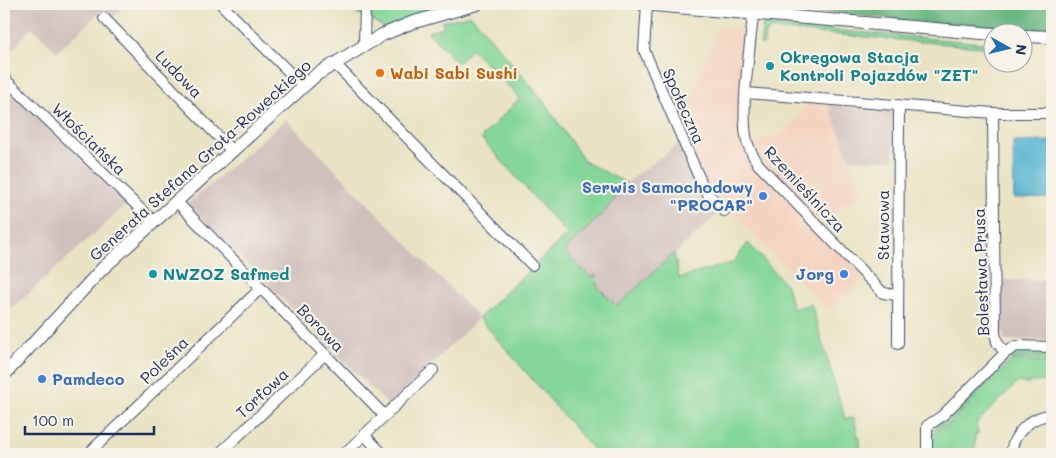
<svg xmlns="http://www.w3.org/2000/svg" width="1056" height="458" viewBox="0 0 1056 458" font-family="Mali,sans-serif">
<style>
.built{fill:#f4d3c0}
.industrial{fill:#d0c0bc}
.green{fill:#84d799;stroke:#50837c}
.forest{fill:#6bb881;stroke:#437470}
.water{fill:#52b3d1;stroke:#367198}
.lines{fill:none;stroke-linecap:round;stroke-linejoin:round}
.minor-casing{stroke:#3a4a6d;stroke-width:12}
.tertiary-casing{stroke:#3a4a6d;stroke-width:14}
.minor{stroke:#fff;stroke-width:10}
.tertiary{stroke:#fff;stroke-width:12}
.culture-dot{fill:#0f9aa8;stroke:#f7f3e8;stroke-width:2}
.food-dot{fill:#e8710a;stroke:#f7f3e8;stroke-width:2}
.shop-dot{fill:#3f7fe0;stroke:#f7f3e8;stroke-width:2}
.labels{text-anchor:middle;stroke-width:4.5;stroke-linejoin:round;paint-order:stroke}
.culture-label{font-size:16px;font-weight:bold;fill:#0d838f;stroke:#f7f3e8;text-anchor:start}
.food-label{font-size:16px;font-weight:bold;fill:#c56008;stroke:#f7f3e8;text-anchor:start}
.street-label{font-size:16px;fill:#1b2f5e;stroke:#f7f3e8}
.shop-label{font-size:16px;font-weight:bold;fill:#366cbe;stroke:#f7f3e8;text-anchor:end}
</style>
<rect width="100%" height="100%" fill="#f7f3e8"/>
<filter id="ink" filterUnits="userSpaceOnUse"><feTurbulence type="fractalNoise" baseFrequency=".02" numOctaves="2"/><feDisplacementMap in="SourceGraphic" scale="10" xChannelSelector="R" yChannelSelector="G"/><feConvolveMatrix kernelMatrix="1 2 1 2 8 2 1 2 1" color-interpolation-filters="sRGB"/></filter>
<filter id="wash" filterUnits="userSpaceOnUse"><feTurbulence type="fractalNoise" baseFrequency=".0096" numOctaves="4" result="noise"/><feDisplacementMap in="SourceGraphic" scale="20" xChannelSelector="R" yChannelSelector="G"/><feGaussianBlur stdDeviation="1.12" result="paint"/><feColorMatrix in="noise" values="0 0 0 0 0 0 0 0 0 0 0 0 0 0 0 0 0 1.4 0 .05"/><feComposite in="paint" operator="in"/></filter>
<g filter="url(#wash)">
<rect width="100%" height="100%" fill="#e9e3c3"/>
<path class="built" d="M 718,27 L 741,30 L 745,36 L 740,140 L 769,182 L 865,278 L 829,310 L 734,214 L 703,179 L 681,126 Z
M 805,102 L 828,104 L 849,157 L 839,168 L 848,159 L 861,192 L 820,223 L 804,204 L 763,164 L 752,144 L 786,132 L 804,109 Z"/>
<path class="industrial" d="M 4,4 L 126,4 L 113,17 L 101,11 L 57,52 L 32,27 L 4,59 Z
M 4,83 L 127,204 L 4,316 Z
M 828,104 L 893,108 L 893,160 L 850,160 Z
M 286,119 L 479,318 L 389,406 L 188,204 Z
M 680,143 L 701,190 L 719,213 L 617,306 L 564,251 L 604,212 L 626,183 Z
M 999,280 L 1052,280 L 1052,340 L 1004,341 L 1003,332 L 999,329 Z"/>
<path class="green" d="M 331,4 L 452,4 L 430,9 L 385,29 L 370,18 Z
M 471,15 L 542,99 L 584,161 L 626,183 L 604,212 L 564,251 L 590,277 L 596,275 L 597,286 L 617,306 L 674,253 L 679,278 L 732,263 L 748,243 L 787,286 L 793,309 L 811,304 L 845,419 L 854,418 L 862,454 L 597,454 L 479,318 L 567,234 L 481,138 L 520,98 L 472,49 L 457,63 L 428,32 L 445,26 L 440,22 Z
M 763,24 L 993,44 L 993,48 L 772,29 L 765,33 L 764,44 L 760,44 Z
M 1017,351 L 1052,351 L 1052,358 L 1010,358 C 988,380 958,420 930,432 L 1010,354 Z
M 1012,360 L 1052,361 L 1052,381 L 1029,382 L 1029,384 L 1018,382 L 976,424 L 978,434 L 975,434 L 975,454 L 931,454 L 930,436 L 951,422 Z"/>
<path class="forest" d="M 727,4 L 1052,4 L 1052,31 L 920,22 L 761,5 Z"/>
<path class="water" d="M 1052,141 L 1052,198 L 1014,199 L 1013,142 Z"/>
</g>
<g filter="url(#ink)">
<g class="lines">
<defs>
<path id="minor" d="M 221,4 L 303,86
M 647,4 L 644,50 L 701,182 L 708,194 L 724,211
M 753,15 C 750,50 741,102 746,136 C 747,146 753,156 758,164 L 883,293 L 897,295
M 104,18 L 231,150
M 364,45 L 365,4
M 334,63 L 532,265
M 4,78 L 153,221
M 746,93 L 993,113 L 1052,113
M 993,113 L 995,333 L 997,342 L 1005,353
M 176,201 L 384,415
M 898,344 L 899,105
M 364,435 L 383,454
M 88,454 L 261,288
M 219,454 L 325,354
M 344,454 L 433,370
M 927,454 L 927,426 L 942,416 L 1005,353 L 1016,346 L 1052,347
M 1011,454 C 1012,434 1032,415 1052,415"/>
<path id="tertiary" d="M 642,4 L 994,34
M 1024,36 L 1052,37
M 4,375 L 102,269 L 316,75 L 382,35 L 411,23 L 477,4"/>
</defs>
<use href="#minor" class="minor-casing"/>
<use href="#tertiary" class="tertiary-casing"/>
<use href="#minor" class="minor"/>
<use href="#tertiary" class="tertiary"/>
</g>
</g>
<g class="culture-dot">
<circle cx="770" cy="66" r="5"/>
<circle cx="153" cy="274" r="5"/>
</g>
<circle class="food-dot" cx="380" cy="73" r="5"/>
<g class="shop-dot">
<circle cx="763" cy="196" r="5"/>
<circle cx="844" cy="274" r="5"/>
<circle cx="42" cy="379" r="5"/>
</g>
<g class="labels">
<g class="culture-label">
<text x="780" y="63">Okręgowa Stacja<tspan x="780" dy="18">Kontroli Pojazdów "ZET"</tspan></text>
<text x="163" y="280">NWZOZ Safmed</text>
</g>
<g class="food-label">
<text x="390" y="79">Wabi Sabi Sushi</text>
</g>
<g class="street-label">
<text transform="translate(179 74) rotate(46)" y="6">Ludowa</text>
<text transform="translate(684 106) rotate(66)" y="6">Społeczna</text>
<text transform="translate(89 139) rotate(44)" y="6">Włościańska</text>
<text transform="translate(200 160) rotate(-42)" y="6">Generała Stefana Grota-Roweckiego</text>
<text transform="translate(805 189) rotate(47)" y="6">Rzemieślnicza</text>
<text transform="translate(883 225) rotate(-90)" y="6">Stawowa</text>
<text transform="translate(981 272) rotate(-92)" y="6">Bolesława Prusa</text>
<text transform="translate(321 328) rotate(46)" y="6">Borowa</text>
<text transform="translate(164 360) rotate(-44)" y="6">Poleśna</text>
<text transform="translate(262 393) rotate(-43)" y="6">Torfowa</text>
</g>
<g class="shop-label">
<text x="753" y="193">Serwis Samochodowy<tspan x="753" dy="18">"PROCAR"</tspan></text>
<text x="834" y="280">Jorg</text>
<text x="52" y="385" text-anchor="start">Pamdeco</text>
</g>
</g>
<rect width="1056" height="458" fill="none" stroke="#f7f3e8" stroke-width="20"/>
<g transform="translate(1008 48) rotate(98)"><circle r="24" fill="#f7f3e8" stroke="#9fa5b1"/>
<path d="M0-4L9 19L0 12L-9 19Z" fill="#1f6fb2"/>
<text y="-8" font-size="14" font-weight="bold" text-anchor="middle" fill="#1b2f5e">N</text>
</g>
<path d="M25 426v8h129v-8" fill="none" stroke="#1b2f5e" stroke-width="2.5"/>
<text x="32" y="426" font-size="15" fill="#1b2f5e" stroke="#f7f3e8" stroke-width="4" paint-order="stroke">100 m</text>
</svg>
